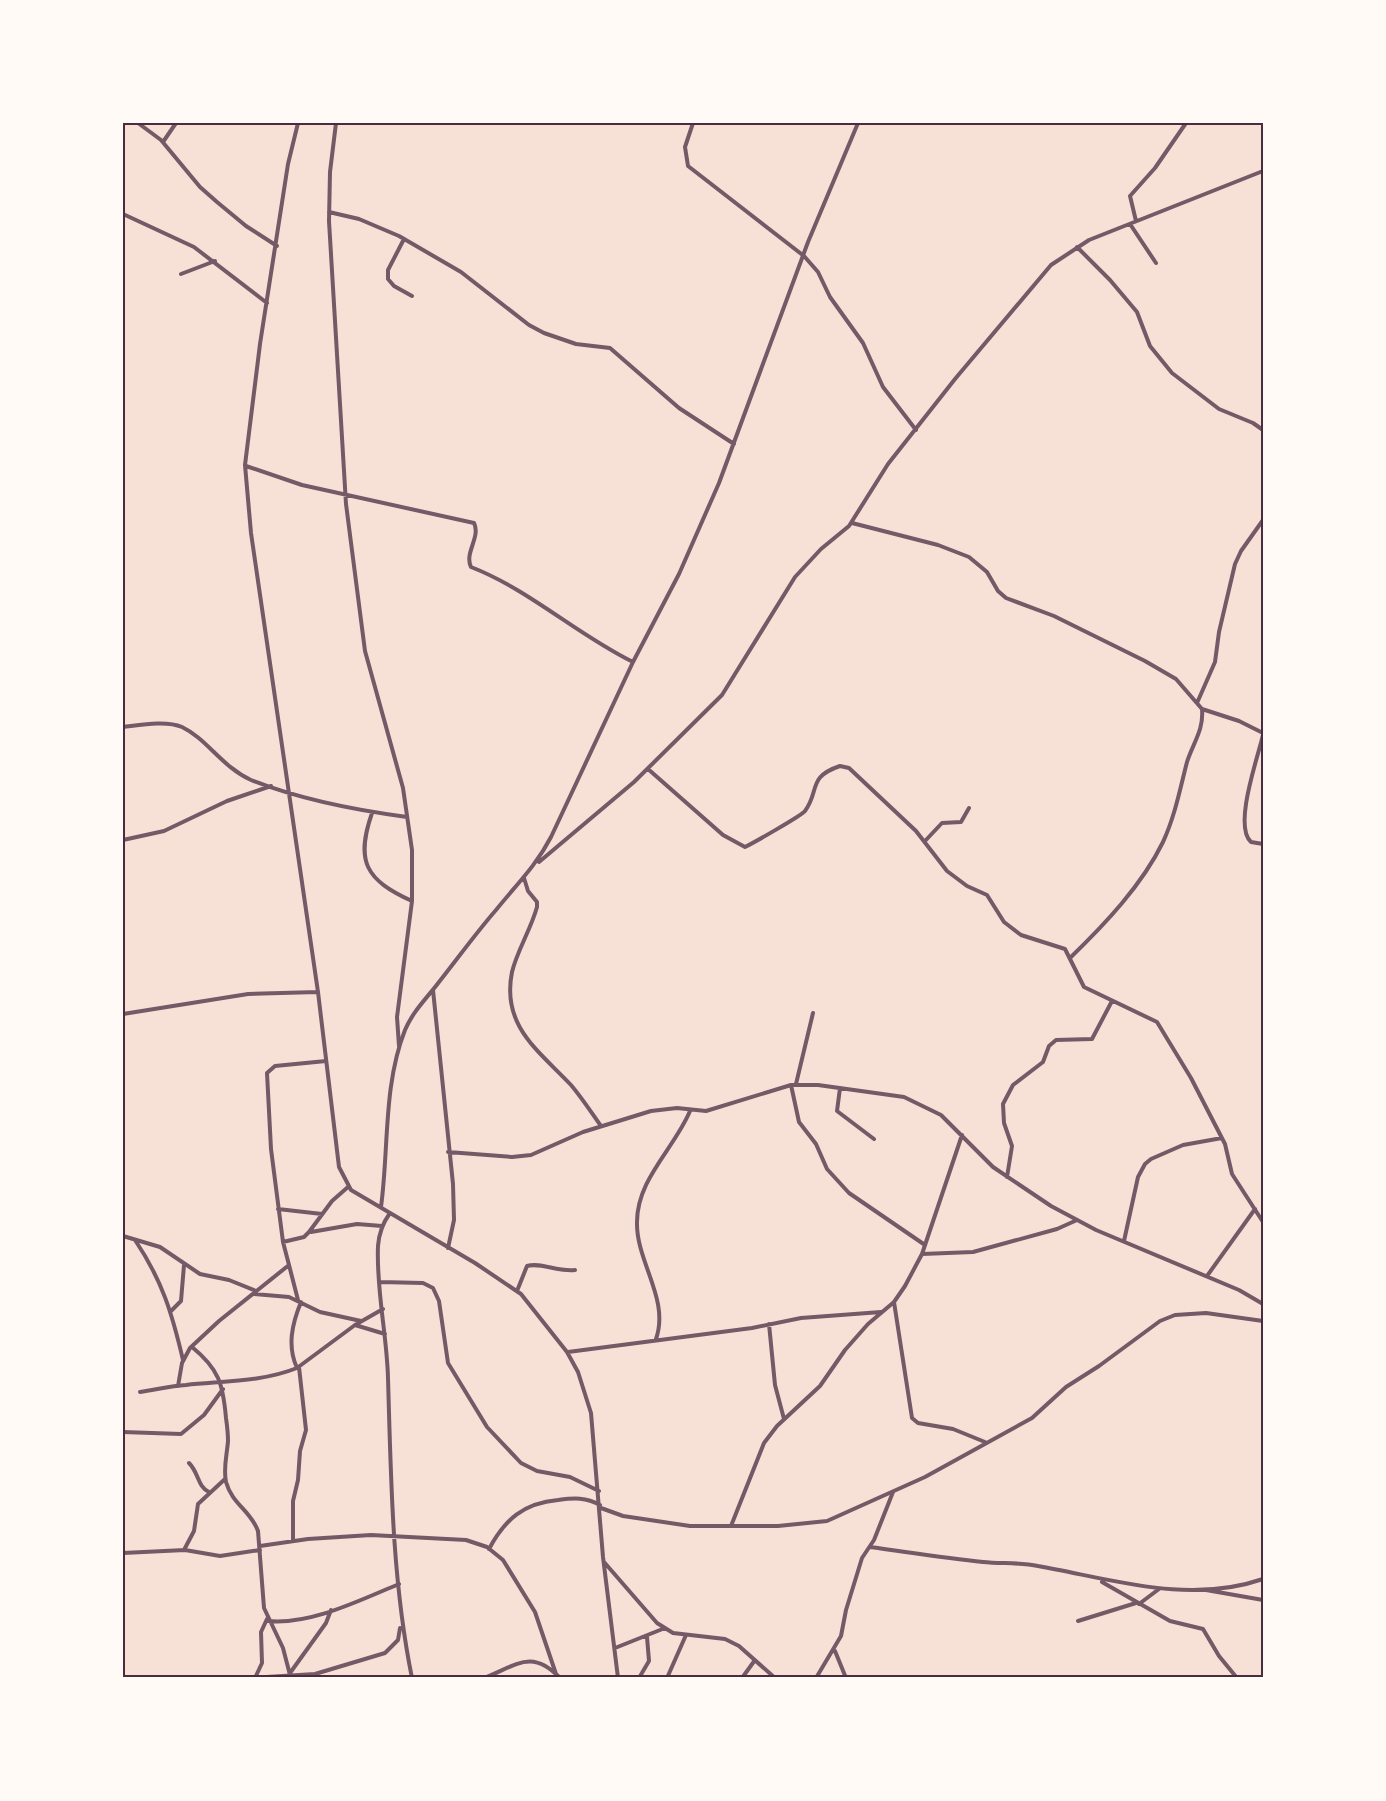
<svg xmlns="http://www.w3.org/2000/svg" width="1386" height="1801" viewBox="0 0 1386 1801" font-family="Barlow,sans-serif">
<style>
.lines{fill:none;stroke-linecap:round;stroke-linejoin:round}
.minor{stroke:#755966;stroke-width:4}
.neatline{fill:none;stroke:#4a2c40;stroke-width:2}
</style>
<rect width="100%" height="100%" fill="#f7e1d7"/>
<g class="lines">
<path class="minor" d="M 138,123 L 161,140 L 200,187 L 217,202 L 246,226 L 277,246
M 298,123 L 288,164 L 260,344 L 245,465 L 251,533 L 318,992 L 339,1167 L 351,1190 L 475,1263 L 521,1294 L 567,1352 L 578,1372 L 591,1413 L 603,1557 L 618,1678
M 336,123 L 330,172 L 329,221 L 346,504 L 365,651 L 403,788 L 412,850 L 412,901 L 397,1017 L 399,1046
M 693,123 L 685,147 L 688,166 L 804,256 L 818,272 L 830,297 L 863,343 L 883,387 L 916,430
M 163,142 L 176,123
M 329,212 L 359,219 L 399,236 L 461,272 L 529,325 L 544,333 L 576,344 L 610,348 L 679,408 L 734,444
M 123,214 L 194,247 L 267,303
M 1136,221 L 1130,196 L 1155,168 L 1186,123
M 1130,224 L 1156,263
M 404,239 L 388,270 L 388,279 L 394,286 L 412,296
M 1077,247 L 1110,280 L 1137,312 L 1150,346 L 1172,373 L 1219,409 L 1253,423 L 1263,430
M 181,274 L 215,261
M 246,466 L 302,485 L 474,523 C 481,537 464,553 471,567 C 530,590 576,634 633,662
M 852,523 L 938,545 L 969,557 L 987,572 L 998,591 L 1006,598 L 1054,616 L 1145,661 L 1176,679 L 1202,709 L 1239,721 L 1263,733
M 1197,703 L 1215,662 L 1219,632 L 1235,564 L 1241,551 L 1263,520
M 123,727 C 140,725 166,720 182,727 C 207,739 222,767 251,780 C 301,800 354,810 407,817
M 1263,735 C 1258,757 1233,826 1251,842 L 1263,844
M 648,769 L 723,835 L 745,847 C 753,843 801,816 805,811 C 820,791 807,777 840,766 L 849,768 L 916,831 L 947,871 L 967,886 L 987,895 L 1004,922 L 1021,935 L 1065,949 L 1084,987 L 1157,1022 L 1191,1078 L 1225,1144 L 1232,1174 L 1263,1222
M 372,813 C 355,862 366,880 412,901
M 123,840 L 164,831 L 227,801 L 271,786
M 925,841 L 942,823 L 961,822 L 969,808
M 539,862 L 634,782 L 722,695 L 795,577 L 821,549 L 849,526 L 888,464 L 955,379 L 1051,265 L 1089,240 L 1263,171
M 524,878 L 528,891 L 537,902 L 537,907 C 531,929 517,951 512,972 C 501,1026 539,1051 571,1085 C 582,1098 591,1112 601,1126
M 1071,957 C 1105,924 1142,885 1163,842 C 1175,816 1180,789 1187,762 C 1193,743 1204,730 1202,709
M 433,990 L 453,1184 L 454,1220 L 448,1248
M 123,1014 L 248,994 L 318,992
M 796,1084 L 813,1013
M 791,1085 L 799,1122 L 816,1144 L 827,1169 L 849,1193 L 925,1245
M 840,1088 L 837,1111 L 874,1139
M 448,1152 L 512,1157 L 531,1155 L 583,1132 L 651,1111 L 677,1108 L 706,1111 L 791,1085 L 818,1085 L 904,1097 L 941,1115 L 993,1167 L 1051,1206 L 1096,1230 L 1239,1290 L 1263,1304
M 1007,1177 L 1012,1146 L 1004,1123 L 1003,1104 L 1013,1085 L 1043,1062 L 1049,1046 L 1056,1040 L 1092,1039 L 1112,1001
M 381,1207 C 389,1148 383,1086 405,1030 C 413,1011 427,998 439,982 C 458,958 476,933 496,910 C 516,885 536,866 551,837 L 633,662 L 679,574 L 719,483 L 808,242 L 858,123
M 278,1209 L 322,1214
M 390,1213 C 382,1224 379,1233 378,1246 C 376,1290 387,1335 388,1378 C 391,1478 392,1580 412,1678
M 311,1232 L 357,1224 L 382,1226
M 123,1236 L 160,1247 L 200,1274 L 229,1280 L 256,1291
M 135,1240 C 162,1280 172,1313 183,1360
M 1124,1241 L 1138,1177 L 1145,1164 L 1151,1159 L 1183,1145 L 1222,1138
M 283,1242 L 271,1149 L 267,1073 L 275,1066 L 326,1061
M 922,1254 L 973,1252 L 1057,1229 L 1077,1220
M 289,1265 L 298,1300
M 1207,1276 L 1255,1209
M 380,1282 L 423,1283 L 433,1288 L 439,1301 L 448,1363 L 487,1427 L 521,1463 L 537,1471 L 570,1477 L 599,1491
M 517,1291 L 527,1266 C 541,1262 557,1272 575,1270
M 254,1294 L 289,1297 L 320,1312 L 361,1321
M 894,1302 L 912,1418 L 918,1423 L 953,1429 L 985,1442
M 171,1311 L 181,1301 L 184,1265
M 769,1324 L 775,1385 L 784,1419
M 355,1325 L 385,1334
M 656,1339 C 670,1299 636,1262 637,1222 C 637,1179 674,1149 690,1111
M 192,1347 C 219,1369 223,1384 226,1418 C 227,1425 228,1433 228,1441 C 227,1455 223,1468 226,1482 C 232,1504 251,1511 258,1531 L 264,1608 L 283,1648 L 290,1675
M 568,1352 L 752,1328 L 801,1318 L 881,1312
M 297,1368 C 287,1346 292,1324 301,1302
M 178,1386 L 182,1363 L 190,1348 L 219,1321 L 289,1265 L 283,1242 L 304,1237 L 309,1232 L 332,1201 L 348,1187
M 140,1392 C 155,1390 170,1386 186,1385 C 223,1381 262,1382 297,1368 L 355,1325 L 383,1309
M 123,1432 L 181,1434 L 204,1415 L 223,1389
M 189,1463 C 199,1473 197,1486 209,1492
M 601,1508 L 623,1516 L 690,1526 L 778,1526 L 827,1521 L 925,1477 L 1032,1418 L 1066,1387 L 1099,1366 L 1160,1321 L 1175,1315 L 1206,1313 L 1263,1321
M 731,1526 L 764,1443 L 777,1426 L 820,1386 L 845,1350 L 868,1324 L 894,1302 L 905,1286 L 922,1254 L 962,1135
M 293,1541 L 293,1501 L 298,1480 L 300,1451 L 306,1430 L 299,1367
M 260,1546 L 308,1539 L 371,1535 L 466,1540 L 487,1547 L 503,1560 L 535,1612 L 556,1674
M 870,1547 C 907,1552 945,1558 983,1562 C 1001,1564 1020,1562 1038,1566 C 1112,1579 1188,1605 1263,1579
M 489,1549 C 505,1519 524,1503 558,1500 C 574,1498 586,1497 600,1505
M 184,1550 L 194,1531 L 198,1504 L 225,1479
M 123,1553 L 185,1550 L 220,1556 L 260,1550
M 604,1562 L 657,1623 L 673,1633 L 725,1639 L 739,1646 L 775,1678
M 1102,1582 L 1170,1621 L 1203,1629 L 1219,1656 L 1237,1678
M 1206,1590 L 1263,1600
M 1139,1604 L 1159,1589
M 268,1621 C 311,1625 360,1600 399,1584
M 1078,1621 L 1136,1603
M 615,1648 L 665,1628
M 835,1651 L 846,1678
M 290,1673 L 326,1623 L 331,1610
M 250,1678 L 315,1674 L 385,1653 L 398,1640 L 400,1628
M 255,1678 L 262,1663 L 261,1632 L 267,1619
M 484,1678 C 516,1666 531,1648 560,1678
M 639,1678 L 649,1661 L 647,1637
M 667,1678 L 686,1635
M 742,1678 L 755,1660
M 816,1678 L 841,1636 L 846,1610 L 862,1558 L 874,1540 L 893,1492"/>
</g>
<rect width="1386" height="1801" fill="none" stroke="#fffaf5" stroke-width="249"/>
<rect x="124" y="124" width="1138" height="1552" class="neatline"/>
</svg>
